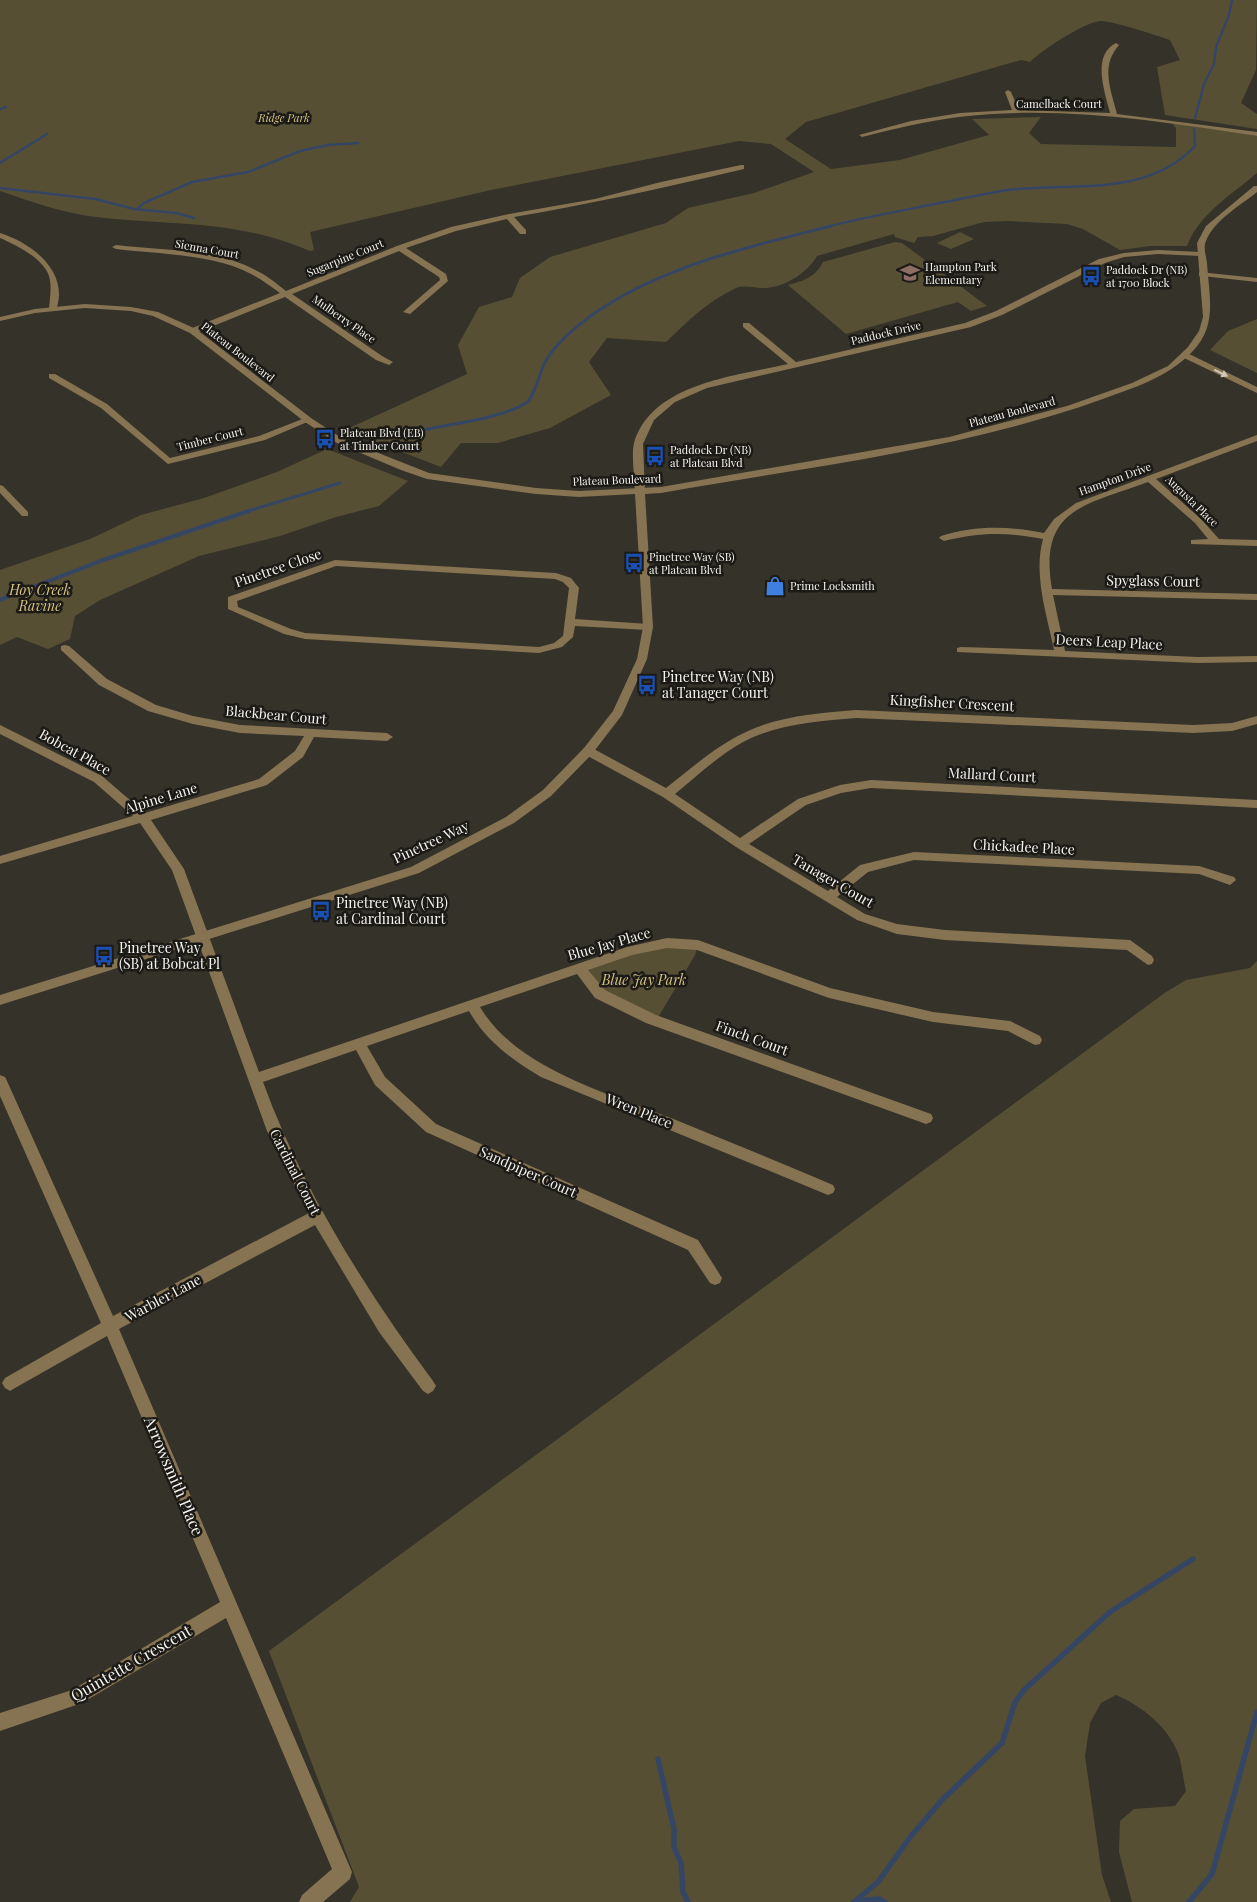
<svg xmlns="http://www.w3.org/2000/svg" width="1257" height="1902" viewBox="0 0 1257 1902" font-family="'Playfair Display',serif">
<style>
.green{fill:#574f34}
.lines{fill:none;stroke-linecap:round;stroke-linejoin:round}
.stream-far3{stroke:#354665;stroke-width:2.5}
.stream-far2{stroke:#354665;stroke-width:3}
.stream-far1{stroke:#354665;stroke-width:4}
.stream{stroke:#354665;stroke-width:5.5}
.minor{fill:#867352;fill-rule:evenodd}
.tertiary{fill:#867352;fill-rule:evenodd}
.oneway{fill:#cfc7b7}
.labels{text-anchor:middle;stroke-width:5;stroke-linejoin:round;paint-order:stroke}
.far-street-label{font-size:11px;fill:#f6f4ee;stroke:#1b1a16}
.far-park-label{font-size:11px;font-style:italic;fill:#d6c281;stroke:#1b1a16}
.far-poi-label{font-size:11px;fill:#f6f4ee;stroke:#1b1a16;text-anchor:start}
.street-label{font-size:14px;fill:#f6f4ee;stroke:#1b1a16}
.park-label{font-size:14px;font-style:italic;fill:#d6c281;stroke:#1b1a16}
.poi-label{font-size:14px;fill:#f6f4ee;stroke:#1b1a16;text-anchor:start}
.near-street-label{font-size:16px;fill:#f6f4ee;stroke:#1b1a16}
</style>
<rect width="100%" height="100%" fill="#353229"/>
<path class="green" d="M 0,0 L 1257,0 L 1256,70 L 1241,103 L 1257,114 L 1257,129 L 1165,115 L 1157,67 L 1180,60 L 1170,40 C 1158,36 1111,20 1100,21 C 1083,23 1042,50 1030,62 L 1021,60 L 806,122 L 785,139 L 831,169 L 900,160 L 989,135 L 972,119 L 1041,117 L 1029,133 L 1041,144 L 1176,147 L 1176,128 L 1171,122 L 1257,136 L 1257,173 C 1231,195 1199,214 1187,246 L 1150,246 L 1120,250 L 1083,229 L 1067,224 L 1008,221 L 984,222 L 933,236 L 918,237 L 914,243 L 895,237 L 894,234 L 817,256 C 807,273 788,285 767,288 C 757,289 745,284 736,288 C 708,301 688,321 666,342 L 607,338 L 589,362 L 611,395 L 550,428 L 498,443 L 461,443 L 441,467 L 345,430 L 467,374 L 458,345 L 479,307 L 512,297 L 520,278 L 550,257 L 666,223 L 688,208 L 754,193 L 814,172 L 771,144 L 739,141 L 491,190 L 310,232 L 314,250 L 310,251 C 234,219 175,226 96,217 C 63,213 32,202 0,191 Z
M 960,232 L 974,239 L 951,249 L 937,243 Z
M 895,242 L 902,243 L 987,306 L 971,311 L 958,302 L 846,334 L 788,285 C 803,281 816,277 823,262 Z
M 1257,319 L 1257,373 L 1210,350 L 1228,331 Z
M 327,449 L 408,481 L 379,506 L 336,517 L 280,536 L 199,556 L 100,600 L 75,616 L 70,639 L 48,649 L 17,637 L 0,645 L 0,570 L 90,539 L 141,515 L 204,498 L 277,472 Z
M 698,945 L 695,955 L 656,1021 L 600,994 L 580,968 L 631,950 Z
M 1257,961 L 1257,1902 L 1132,1902 L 1119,1852 L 1120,1821 L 1134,1809 L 1175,1806 L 1186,1791 C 1183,1779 1182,1764 1178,1753 C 1167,1726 1142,1706 1116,1695 L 1101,1703 L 1090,1723 L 1085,1756 L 1102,1875 L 1111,1902 L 350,1902 L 359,1887 L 269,1651 L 1166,992 L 1186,980 L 1250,968 Z"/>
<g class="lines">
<path class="stream-far3" d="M 0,109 L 6,107
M 1195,118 L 1204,84 L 1214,64 L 1216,47 L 1229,15 L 1232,0
M 0,163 L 47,134
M 0,188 L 95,199 L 134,209 L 176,213 L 194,218
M 137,209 L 144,203 L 192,182 L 248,172 L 300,151 L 328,145 L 358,143
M 826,227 C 865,217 905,210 945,202 C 966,198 987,193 1008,190 C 1071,182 1147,198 1195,146 L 1194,129"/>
<path class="stream-far2" d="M 410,436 L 423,430 C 451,424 503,418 526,403 C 534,398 540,372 545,362 C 559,337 594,312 619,298 C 684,261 760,244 831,226
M 245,512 L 340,483"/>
<path class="stream-far1" d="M 0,600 L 103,560 L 249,511"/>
<path class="stream" d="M 658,1759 L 674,1829 L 674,1847 L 681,1863 L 683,1892 L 688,1902
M 857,1901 L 879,1899 L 885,1902
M 854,1902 L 878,1882 L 911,1836 L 942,1800 L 1002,1743 L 1015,1702 L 1024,1690 L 1110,1612 L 1193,1559
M 1189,1902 L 1212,1874 L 1257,1712"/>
<path class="minor" d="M 1116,43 L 1119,45 C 1100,67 1111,89 1117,114 L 1257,132 L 1257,136 C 1159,121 1057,105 959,117 C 926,121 894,129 862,137 L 859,135 L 911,121 L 960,113 L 1012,110 L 1005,92 L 1008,90 L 1011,92 L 1019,110 L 1110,113 C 1105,92 1091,56 1116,43 Z
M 741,165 L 744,165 L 744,169 C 667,187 591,204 514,217 L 526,230 L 526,234 L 520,234 L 507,219 L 456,231 L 406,248 L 446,274 L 448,281 L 410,314 L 403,312 L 440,280 L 439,277 L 399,251 L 292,294 L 382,356 L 393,362 L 389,365 L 376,360 L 285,297 L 196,333 L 190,333 L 190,329 L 280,293 C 271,287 261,279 251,274 C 214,254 158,254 116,249 L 112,247 L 116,245 C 159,250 219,249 257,271 C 268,276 277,284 286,291 L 397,246 L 451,227 L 509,214 L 595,199 L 661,182 Z
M 0,233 C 32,243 70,272 56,310 L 49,308 C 50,298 52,286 49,276 C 43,258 16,245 0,238 Z
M 1158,250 L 1200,252 L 1204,254 L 1200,256 L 1158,254 L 1124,257 L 1105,263 L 1002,315 L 971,327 L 707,388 L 675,402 L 654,420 L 643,444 L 645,493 L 640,496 L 635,493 C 635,480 631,455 634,443 C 652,383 736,376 788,364 L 743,327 L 743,323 L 749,323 L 796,362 L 965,323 L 996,311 L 1099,259 L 1124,253 Z
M 1199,272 L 1257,278 L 1257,282 L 1202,276 L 1199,276 Z
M 1185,352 L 1257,387 L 1257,393 L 1182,357 L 1181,355 Z
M 49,374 L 55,374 L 107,404 L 170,458 L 259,436 L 305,418 L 312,420 L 265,440 L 168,464 L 101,408 L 49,378 Z
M 1257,435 L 1257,441 L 1156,479 L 1201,519 L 1219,539 L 1257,540 L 1257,546 L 1191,544 L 1191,540 L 1208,539 L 1195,523 L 1148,482 C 1086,505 1038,508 1052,589 L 1257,594 L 1257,600 L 1053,595 L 1065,651 L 1198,657 L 1257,656 L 1257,662 L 1198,663 L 957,652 L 957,648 L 961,647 L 1054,650 C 1047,615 1033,575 1043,539 C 1006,532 980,532 944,541 L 939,538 L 941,536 C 976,525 1008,526 1044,533 L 1054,519 L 1076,503 Z
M 0,485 L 3,486 L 28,512 L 28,516 L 22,516 L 0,493 Z
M 335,560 L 556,573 L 571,578 L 579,588 L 575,619 L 648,624 L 653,627 L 648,630 L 575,626 L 573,637 L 562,647 L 539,653 L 305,639 L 284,634 L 228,609 L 228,597 ZM 336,566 L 555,579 L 563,582 L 569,588 L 563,636 L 554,643 L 539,647 L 305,633 L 291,629 L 238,607 L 237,601 Z
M 65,645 L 69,646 L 107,679 L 156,705 L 193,716 L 240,725 L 387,733 L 393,737 L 387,741 L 314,737 L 303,757 L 267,785 L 151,820 L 184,869 L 259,1072 L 627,947 L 667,938 L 698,940 L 830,988 L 933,1012 L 1010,1021 L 1040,1036 L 1042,1040 L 1040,1044 L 1035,1045 L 1008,1031 L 933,1022 L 829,998 L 697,950 L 667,948 L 632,955 L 588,970 L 605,990 L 656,1015 L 931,1114 L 933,1118 L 931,1122 L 926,1124 L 646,1023 L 595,998 L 577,974 L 480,1007 C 516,1068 608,1093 671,1118 C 725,1140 779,1162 833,1185 L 835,1189 L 833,1193 L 828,1195 L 541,1077 C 512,1060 486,1041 469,1011 L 367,1046 L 385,1077 L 436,1124 L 698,1240 L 722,1278 L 720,1283 L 715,1285 L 710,1283 L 688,1250 L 426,1132 L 375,1085 L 356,1050 L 263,1082 C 302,1189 365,1289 433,1381 L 436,1386 L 433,1391 L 428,1394 L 423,1391 L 379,1332 L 315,1225 L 119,1329 L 352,1872 L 350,1879 L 323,1902 L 299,1902 L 302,1895 L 332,1869 L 226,1618 L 82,1703 L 0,1731 L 0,1713 L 72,1690 L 220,1602 L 107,1336 L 15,1388 L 10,1391 L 5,1388 L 2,1383 L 5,1378 L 101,1323 L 0,1096 L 0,1075 L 5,1077 L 7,1081 L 113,1316 L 309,1213 L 267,1131 L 172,870 L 140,823 L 0,864 L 0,856 L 133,816 L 94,782 L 0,734 L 0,725 L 102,776 L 145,813 L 259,779 L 295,751 L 304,736 L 240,733 L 193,724 L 148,711 L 99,685 L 61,650 L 61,646 Z
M 856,710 L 1193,725 L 1232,723 L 1257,716 L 1257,724 L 1232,731 L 1193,733 L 856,718 C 818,721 778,724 743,742 C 718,756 697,776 675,794 L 740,838 L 798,799 L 840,785 L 871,780 L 1257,800 L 1257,808 L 871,788 L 841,793 L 806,805 L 749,844 L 828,891 L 860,865 L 914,852 L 1199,866 L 1234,877 L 1236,880 L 1230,885 L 1199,874 L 914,860 L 868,872 L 837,897 L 865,914 L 897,924 L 945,930 L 1130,940 L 1152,956 L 1154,960 L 1152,964 L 1148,965 L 1127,950 L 945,940 L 897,934 L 857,920 L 736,847 L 663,797 L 584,754 L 582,751 L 584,748 L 592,748 L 666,788 C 688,771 709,752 734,738 C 770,717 815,713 856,710 Z"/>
<path class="tertiary" d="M 1254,186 L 1257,186 L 1257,192 C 1240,206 1214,220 1206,241 C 1203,247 1206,256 1207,263 C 1209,296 1218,326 1192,352 C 1167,378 1133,388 1100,400 C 960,450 807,467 661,493 L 645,494 L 653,627 L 647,659 L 622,715 L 592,754 L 551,796 L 514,823 L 419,873 L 0,1005 L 0,995 L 411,867 L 506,817 L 543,790 L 584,748 L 613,711 L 637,659 L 643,627 L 635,494 L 579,497 L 536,494 L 427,479 L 401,470 L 337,443 L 305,422 L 190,333 L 153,316 L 131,311 L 85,308 L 35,313 L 0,321 L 0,317 L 35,309 L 85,304 L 131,307 L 158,312 L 196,329 L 311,418 L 343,439 L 429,473 L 536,488 L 579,491 L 661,487 L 949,437 L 1067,406 L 1132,383 L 1168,366 L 1188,347 L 1199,331 L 1203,317 L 1197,243 L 1206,226 Z"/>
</g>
<defs><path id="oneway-solid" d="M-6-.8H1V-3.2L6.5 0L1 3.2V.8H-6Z" transform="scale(1.25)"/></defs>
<use class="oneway" href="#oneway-solid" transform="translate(1221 373) rotate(26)"/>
<defs>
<symbol id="school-bare" viewBox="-9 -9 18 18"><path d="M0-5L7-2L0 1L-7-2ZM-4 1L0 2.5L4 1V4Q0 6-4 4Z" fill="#8d6e63" stroke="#1b1a16" stroke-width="2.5" paint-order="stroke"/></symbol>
<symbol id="bus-bare" viewBox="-9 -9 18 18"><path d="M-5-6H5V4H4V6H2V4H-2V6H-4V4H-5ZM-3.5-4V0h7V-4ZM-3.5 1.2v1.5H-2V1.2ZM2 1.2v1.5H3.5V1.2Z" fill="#1a4fb4" stroke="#1b1a16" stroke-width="2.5" paint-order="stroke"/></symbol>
<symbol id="shop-bare" viewBox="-9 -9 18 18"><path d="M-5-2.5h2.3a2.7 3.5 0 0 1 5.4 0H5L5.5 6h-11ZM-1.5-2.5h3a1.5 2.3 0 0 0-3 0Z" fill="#3f7fe0" stroke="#1b1a16" stroke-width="2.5" paint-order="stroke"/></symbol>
</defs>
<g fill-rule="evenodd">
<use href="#school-bare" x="896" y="259" width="28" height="28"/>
<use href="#bus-bare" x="1077" y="262" width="28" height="28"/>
<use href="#bus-bare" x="311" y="425" width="28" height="28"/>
<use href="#bus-bare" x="641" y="442" width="28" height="28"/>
<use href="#bus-bare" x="620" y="549" width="28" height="28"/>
<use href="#shop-bare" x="761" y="572" width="28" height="28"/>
<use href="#bus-bare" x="633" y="671" width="28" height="28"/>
<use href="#bus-bare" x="307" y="897" width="28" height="28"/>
<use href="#bus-bare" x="90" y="942" width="28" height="28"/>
</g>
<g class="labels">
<g class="far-street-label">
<text x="1059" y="108">Camelback Court</text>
<text transform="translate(207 249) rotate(10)" y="4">Sienna Court</text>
<text transform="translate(345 258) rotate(-22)" y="4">Sugarpine Court</text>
<text transform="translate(344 319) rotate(35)" y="4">Mulberry Place</text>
<text transform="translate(886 333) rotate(-13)" y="4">Paddock Drive</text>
<text transform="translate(238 352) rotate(38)" y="4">Plateau Boulevard</text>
<text transform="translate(1012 412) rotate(-15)" y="4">Plateau Boulevard</text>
<text transform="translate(210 439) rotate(-14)" y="4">Timber Court</text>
<text transform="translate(1115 479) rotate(-20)" y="4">Hampton Drive</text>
<text transform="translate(617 480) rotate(-2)" y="4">Plateau Boulevard</text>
<text transform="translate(1192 501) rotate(44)" y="4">Augusta Place</text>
</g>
<g class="far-park-label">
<text x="284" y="122">Ridge Park</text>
</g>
<g class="far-poi-label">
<text x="925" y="271">Hampton Park<tspan x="925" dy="13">Elementary</tspan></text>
<text x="1106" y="274">Paddock Dr (NB)<tspan x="1106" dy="13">at 1700 Block</tspan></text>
<text x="340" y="437">Plateau Blvd (EB)<tspan x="340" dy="13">at Timber Court</tspan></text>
<text x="670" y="454">Paddock Dr (NB)<tspan x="670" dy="13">at Plateau Blvd</tspan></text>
<text x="649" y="561">Pinetree Way (SB)<tspan x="649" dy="13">at Plateau Blvd</tspan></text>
<text x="790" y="590">Prime Locksmith</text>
</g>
<g class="street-label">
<text transform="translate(278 568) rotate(-19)" y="5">Pinetree Close</text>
<text transform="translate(1153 581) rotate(1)" y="5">Spyglass Court</text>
<text transform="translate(1109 642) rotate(3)" y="5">Deers Leap Place</text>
<text transform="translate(952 703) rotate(3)" y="5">Kingfisher Crescent</text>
<text transform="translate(276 715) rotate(5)" y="5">Blackbear Court</text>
<text transform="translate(75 752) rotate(29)" y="5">Bobcat Place</text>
<text transform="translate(992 775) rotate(3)" y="5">Mallard Court</text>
<text transform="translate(161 798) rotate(-17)" y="5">Alpine Lane</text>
<text transform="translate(431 842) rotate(-25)" y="5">Pinetree Way</text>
<text transform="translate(1024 847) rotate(3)" y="5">Chickadee Place</text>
<text transform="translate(833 881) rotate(30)" y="5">Tanager Court</text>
<text transform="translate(609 944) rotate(-16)" y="5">Blue Jay Place</text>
<text transform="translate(752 1038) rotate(20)" y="5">Finch Court</text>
<text transform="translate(639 1111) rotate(22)" y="5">Wren Place</text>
<text transform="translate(295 1172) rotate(63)" y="5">Cardinal Court</text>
<text transform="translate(528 1172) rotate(24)" y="5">Sandpiper Court</text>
<text transform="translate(163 1298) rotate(-28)" y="5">Warbler Lane</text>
</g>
<g class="park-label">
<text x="40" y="595">Hoy Creek<tspan x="40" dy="16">Ravine</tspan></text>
<text x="644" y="985">Blue Jay Park</text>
</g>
<g class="poi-label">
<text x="662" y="682">Pinetree Way (NB)<tspan x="662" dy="16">at Tanager Court</tspan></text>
<text x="336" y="908">Pinetree Way (NB)<tspan x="336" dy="16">at Cardinal Court</tspan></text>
<text x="119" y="953">Pinetree Way<tspan x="119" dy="16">(SB) at Bobcat Pl</tspan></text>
</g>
<g class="near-street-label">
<text transform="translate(174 1476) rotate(67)" y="6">Arrowsmith Place</text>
<text transform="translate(131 1663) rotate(-30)" y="6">Quintette Crescent</text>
</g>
</g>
</svg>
